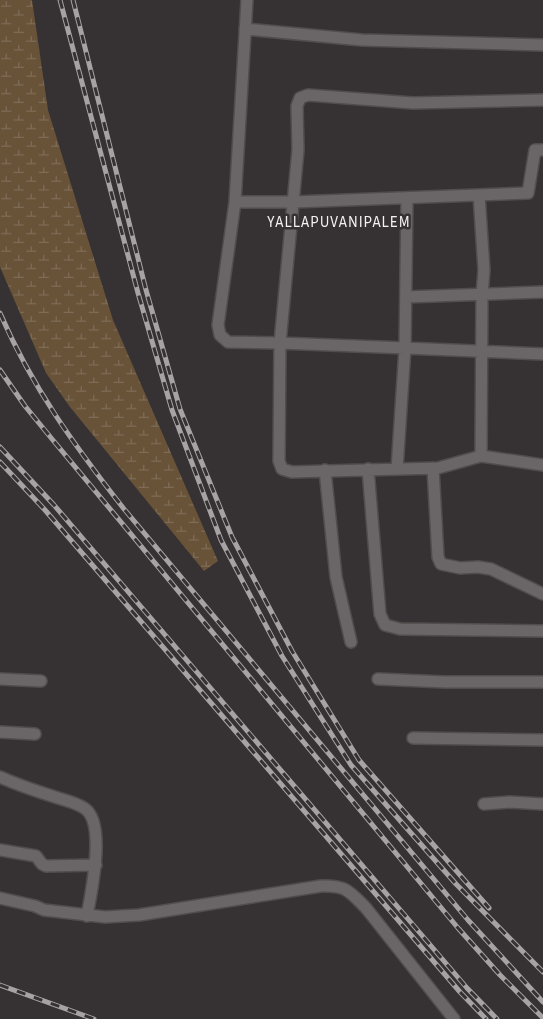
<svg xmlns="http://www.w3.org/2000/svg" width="543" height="1019" viewBox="0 0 543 1019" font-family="'Source Sans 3',sans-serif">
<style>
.wetland{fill:url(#wetland-marsh)}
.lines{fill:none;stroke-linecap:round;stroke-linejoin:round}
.minor-casing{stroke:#514d4d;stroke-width:14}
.minor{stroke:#6a6566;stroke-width:11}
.rail-casing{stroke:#a7a3a4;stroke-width:5}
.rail{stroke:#363132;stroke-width:3;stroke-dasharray:9;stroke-linecap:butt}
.labels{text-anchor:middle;stroke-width:5;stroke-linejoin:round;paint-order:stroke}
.neighbourhood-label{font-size:15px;letter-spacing:1px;fill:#f5f2f3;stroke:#363132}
</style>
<defs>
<pattern id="wetland-marsh" width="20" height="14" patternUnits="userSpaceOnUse" patternTransform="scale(1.25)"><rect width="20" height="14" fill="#685339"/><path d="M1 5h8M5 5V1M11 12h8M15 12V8" fill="none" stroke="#7e6c56"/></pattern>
</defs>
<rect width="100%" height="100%" fill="#363132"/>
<path class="wetland" d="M 0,0 L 32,0 L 48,110 L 113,320 L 218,561 L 204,571 L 70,407 L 46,373 L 0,267 Z"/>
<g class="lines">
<defs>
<path id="minor" d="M 247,0 L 235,202 L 294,202 L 528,193 L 535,150 L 543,150
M 245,29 L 362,40 L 543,45
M 479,195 L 484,270 L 482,295 L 481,456
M 407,198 L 405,348 L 543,354
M 235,202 L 218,325 L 220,335 L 228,342 L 280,343 L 279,461 L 282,469 L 292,472 L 438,468 L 481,456 L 543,465
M 406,297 L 543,292
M 433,468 L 438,557 L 441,564 L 460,568 L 478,567 L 491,569 L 543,594
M 368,469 L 380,614 L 385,625 L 400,629 L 543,631
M 397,469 L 405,348 L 280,343 L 298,150 L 297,106 L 300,98 L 308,95 L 413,103 L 543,100
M 325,470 L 336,577 L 351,642
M 0,679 L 41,681
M 378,679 L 445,682 L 543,682
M 0,732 L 35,734
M 413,738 L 543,740
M 0,777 C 18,785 36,791 55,797 C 64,800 75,802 84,808 C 107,822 91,893 87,916
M 484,804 L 510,802 L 543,804
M 0,850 L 36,856 L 42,864 L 46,866 L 96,865
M 0,898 L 35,906 L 44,910 L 105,917 L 139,915 L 321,886 C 346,885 349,891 366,908 L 454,1019"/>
</defs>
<use href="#minor" class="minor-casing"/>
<use href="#minor" class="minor"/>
<defs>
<path id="rail" d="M 60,0 L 138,293 L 172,410 L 221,540 L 282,656 L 351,765 L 456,884 L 543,972
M 73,0 L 146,290 L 180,409 L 232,537 L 292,651 L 359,760 L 489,908
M 0,313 C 32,387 74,445 124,509 L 468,920 L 543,1002
M 0,370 L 25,406 L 52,439 L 458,928 L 500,975 L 543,1018
M 0,447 L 54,505 L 467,988 L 497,1019
M 0,462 L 45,510 L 460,992 L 486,1019
M 0,985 L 94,1019"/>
</defs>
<use href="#rail" class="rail-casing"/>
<use href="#rail" class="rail"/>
</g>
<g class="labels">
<g class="neighbourhood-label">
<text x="339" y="227">YALLAPUVANIPALEM</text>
</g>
</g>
</svg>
